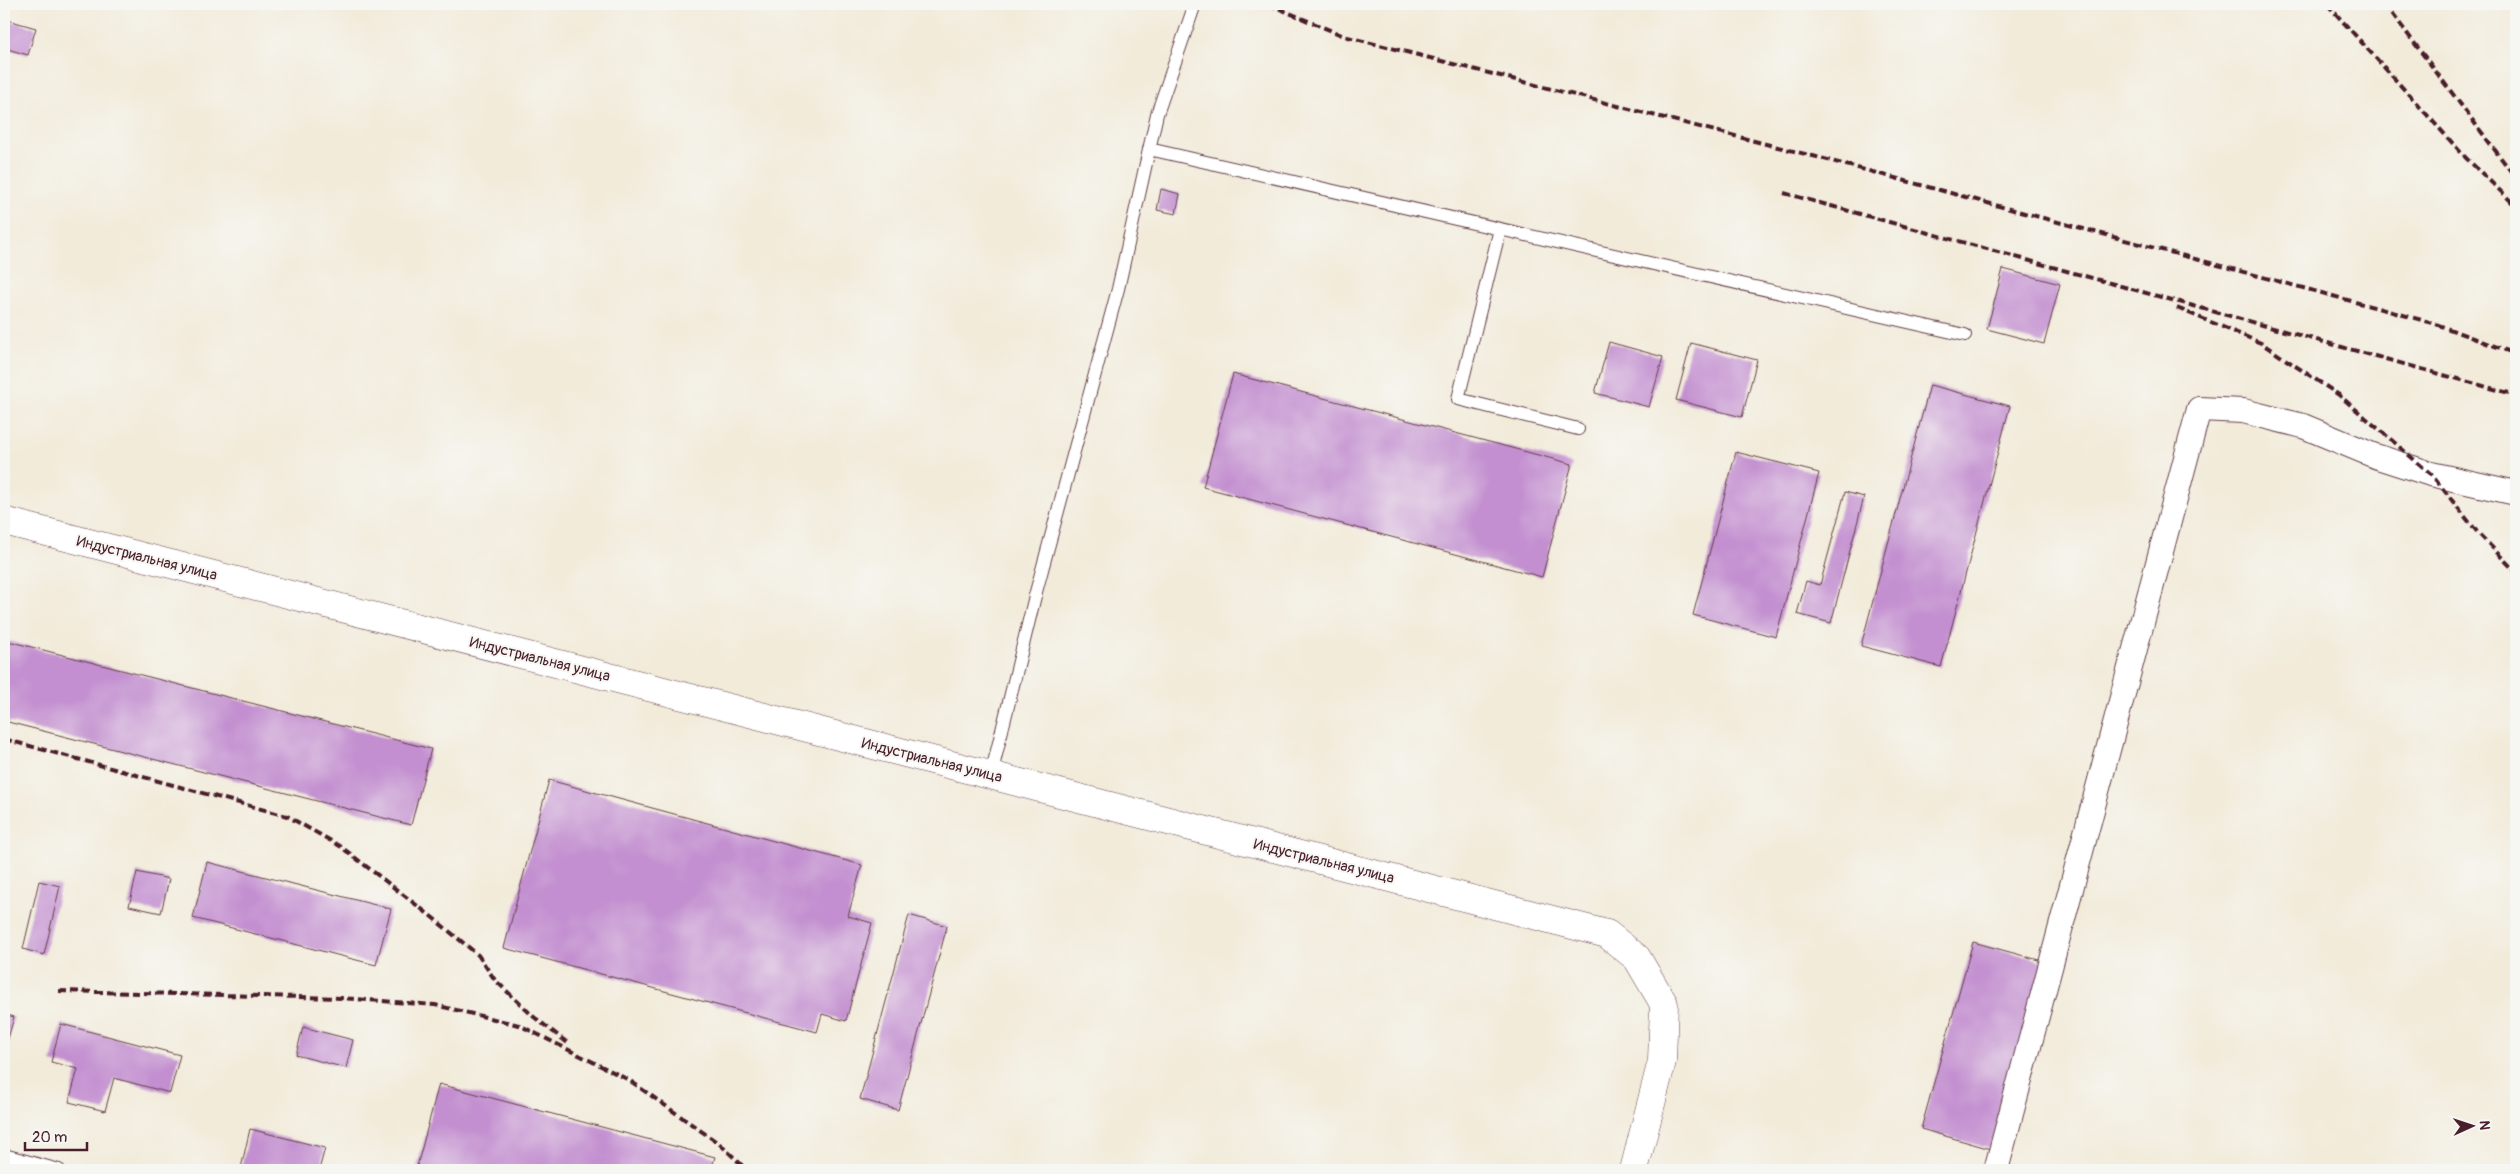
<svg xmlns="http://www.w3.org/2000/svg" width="2520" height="1174" viewBox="0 0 2520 1174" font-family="Pangolin,sans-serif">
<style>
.building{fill:#c38fd0}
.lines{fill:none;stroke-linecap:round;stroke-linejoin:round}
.service-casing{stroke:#633e45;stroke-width:14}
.minor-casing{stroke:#633e45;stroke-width:26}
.tertiary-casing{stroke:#633e45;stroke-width:29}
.service{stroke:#fff;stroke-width:12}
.minor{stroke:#fff;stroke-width:24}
.tertiary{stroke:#fff;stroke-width:28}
.rail{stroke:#4a1f2b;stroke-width:4;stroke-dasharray:8 4;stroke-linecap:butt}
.labels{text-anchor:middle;stroke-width:4;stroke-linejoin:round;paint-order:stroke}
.street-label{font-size:15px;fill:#4a1f2b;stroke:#f6f6f2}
</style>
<rect width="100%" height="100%" fill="#f6f6f2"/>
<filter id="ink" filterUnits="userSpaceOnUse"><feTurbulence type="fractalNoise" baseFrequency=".02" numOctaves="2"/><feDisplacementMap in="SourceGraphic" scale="10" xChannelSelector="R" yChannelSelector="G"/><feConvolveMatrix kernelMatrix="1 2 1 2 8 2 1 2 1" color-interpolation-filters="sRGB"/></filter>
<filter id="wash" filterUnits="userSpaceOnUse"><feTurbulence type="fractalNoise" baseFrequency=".0096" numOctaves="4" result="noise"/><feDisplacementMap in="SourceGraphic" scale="20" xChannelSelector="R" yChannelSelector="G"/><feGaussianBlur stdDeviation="1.12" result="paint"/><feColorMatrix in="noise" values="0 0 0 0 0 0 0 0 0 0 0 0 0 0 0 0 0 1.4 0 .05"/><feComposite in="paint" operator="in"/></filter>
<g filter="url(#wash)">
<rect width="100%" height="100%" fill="#f2ebda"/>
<g id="blocks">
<path class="building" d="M 4,19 L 36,28 L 28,55 L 4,48 Z
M 1161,189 L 1180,194 L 1176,214 L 1157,210 Z
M 2003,269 L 2060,284 L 2044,344 L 1987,329 Z
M 1609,342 L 1663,357 L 1649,407 L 1595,393 Z
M 1691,343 L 1757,360 L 1742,417 L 1676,400 Z
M 1233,374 L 1572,464 L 1542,577 L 1203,487 Z
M 1930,385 L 2010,406 L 1941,667 L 1861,646 Z
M 1736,452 L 1819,473 L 1776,637 L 1693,615 Z
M 1845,492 L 1864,497 L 1831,623 L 1797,614 L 1806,581 L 1820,585 Z
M 4,640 L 431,749 L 411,825 L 4,721 Z
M 549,780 L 862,865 L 848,916 L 872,923 L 846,1021 L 822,1014 L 817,1032 L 504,948 Z
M 207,862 L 391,909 L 376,965 L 193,918 Z
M 137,872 L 169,879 L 161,913 L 129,906 Z
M 39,881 L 60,886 L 44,955 L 23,949 Z
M 909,915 L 947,926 L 898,1110 L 860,1099 Z
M 1973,942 L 2046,962 L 1994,1150 L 1921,1129 Z
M 4,1014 L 14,1017 L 4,1054 Z
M 61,1024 L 180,1055 L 170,1093 L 114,1078 L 105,1111 L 69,1102 L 78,1069 L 51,1062 Z
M 303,1027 L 353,1040 L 346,1068 L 296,1055 Z
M 439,1084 L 715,1157 L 711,1170 L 416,1170 Z
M 250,1129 L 325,1148 L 319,1170 L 249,1170 L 241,1168 Z"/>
</g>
</g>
<g filter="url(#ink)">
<use href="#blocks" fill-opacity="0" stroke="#633e45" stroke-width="1"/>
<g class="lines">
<defs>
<path id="service" d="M 1149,149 L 1965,335
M 1500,229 L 1458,399 L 1578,429
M 991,775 L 1036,592 L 1118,289 L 1157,114 L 1195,4
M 4,1155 L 59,1170"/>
<path id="minor" d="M 1996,1170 L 2199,409 L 2243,411 L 2303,426 L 2375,456 L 2431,474 L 2516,493"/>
<path id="tertiary" d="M 4,521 L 1607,934 L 1637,958 L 1664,1004 L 1662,1061 L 1634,1170"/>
</defs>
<use href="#service" class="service-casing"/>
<use href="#minor" class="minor-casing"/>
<use href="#tertiary" class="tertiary-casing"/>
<use href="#service" class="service"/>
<use href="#minor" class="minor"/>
<use href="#tertiary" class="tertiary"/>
<path class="rail" d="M 1268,4 L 1344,36 L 1813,156 L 2433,323 L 2516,354
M 2327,4 L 2466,158 L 2516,206
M 2385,4 L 2516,178
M 1784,193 L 2516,395
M 2177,308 L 2261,343 L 2339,395 L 2431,474 L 2478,533 L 2516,572
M 4,739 L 287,816 L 340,846 L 432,917 L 478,955 L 495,980 L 534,1017 L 569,1044
M 59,991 L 341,998 L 435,1005 L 519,1025 L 629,1080 L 721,1145 L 747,1170"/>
</g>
</g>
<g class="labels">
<g class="street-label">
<text transform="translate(147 558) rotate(14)" y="5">Индустриальная улица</text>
<text transform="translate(540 659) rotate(14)" y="5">Индустриальная улица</text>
<text transform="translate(932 760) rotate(14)" y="5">Индустриальная улица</text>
<text transform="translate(1324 861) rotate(14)" y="5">Индустриальная улица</text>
</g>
</g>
<rect width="2520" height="1174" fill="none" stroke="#f6f6f2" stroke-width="20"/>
<g transform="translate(2472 1126) rotate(87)" stroke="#f6f6f2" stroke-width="4" paint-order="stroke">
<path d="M0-4L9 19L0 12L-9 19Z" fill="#4a1f2b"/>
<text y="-8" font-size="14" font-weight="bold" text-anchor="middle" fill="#4a1f2b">N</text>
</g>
<path d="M25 1142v8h62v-8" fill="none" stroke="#4a1f2b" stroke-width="2.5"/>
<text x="32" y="1142" font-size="15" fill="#4a1f2b" stroke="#f6f6f2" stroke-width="4" paint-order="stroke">20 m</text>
</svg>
